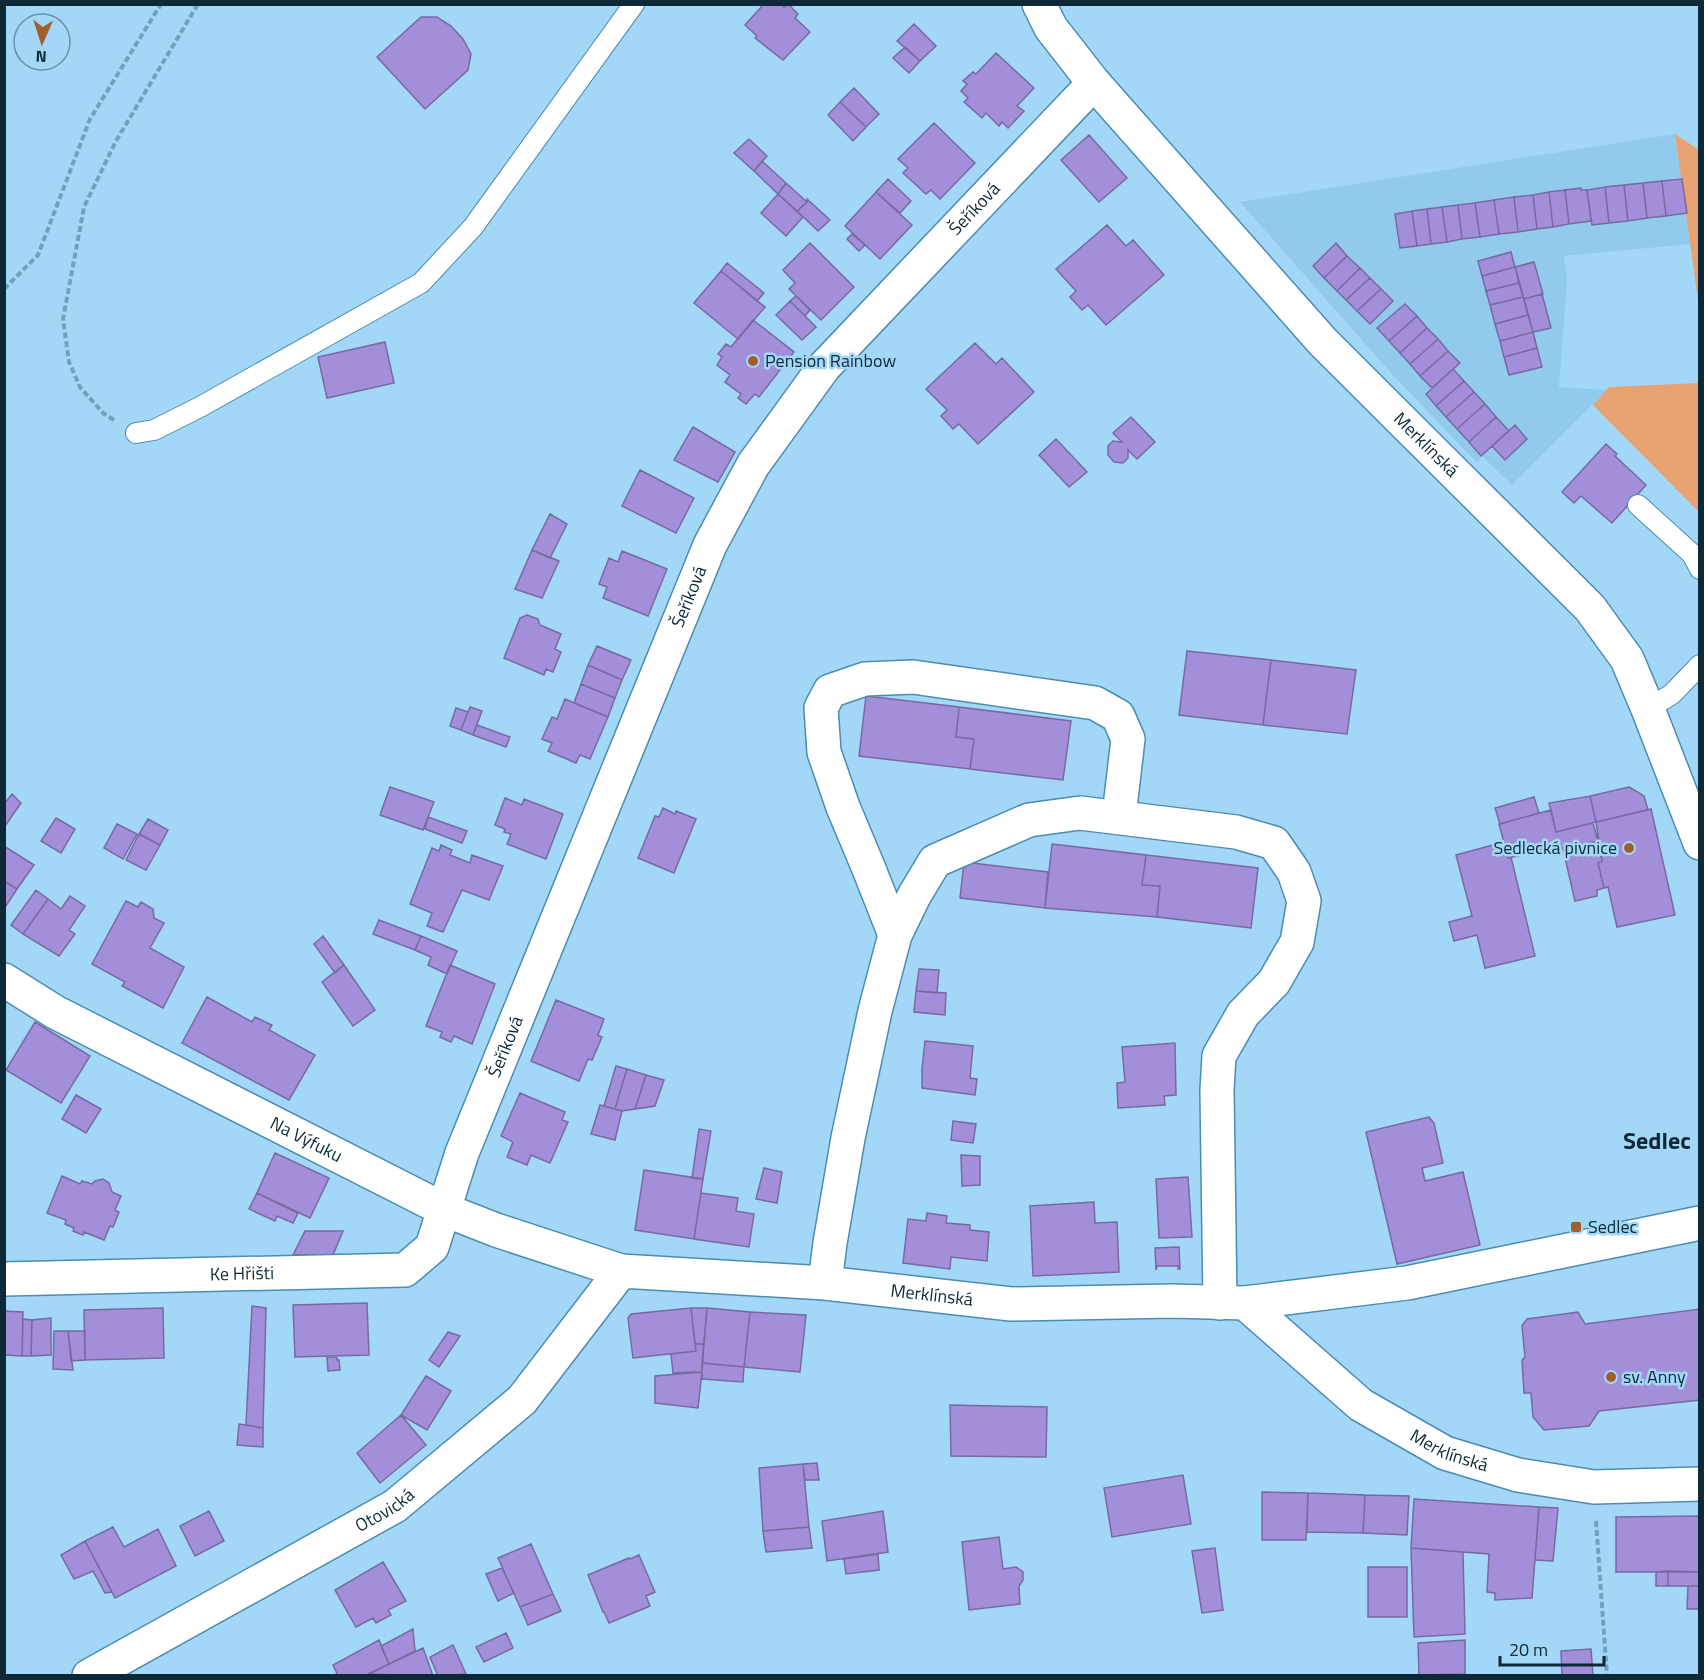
<svg xmlns="http://www.w3.org/2000/svg" width="1704" height="1680" viewBox="0 0 1704 1680" font-family="'Titillium Web',sans-serif">
<style>
.built{fill:#91caed}
.green{fill:#e7a271}
.building{fill:#a38eda;stroke:#7869a2;stroke-width:1.5}
.lines{fill:none;stroke-linecap:round;stroke-linejoin:round}
.service-casing{stroke:#4b8cb2;stroke-width:22}
.minor-casing{stroke:#4b8cb2;stroke-width:36}
.tertiary-casing{stroke:#4b8cb2;stroke-width:36}
.path{stroke:#74a0bb;stroke-width:4;stroke-dasharray:6 3;stroke-linecap:butt}
.service{stroke:#fff;stroke-width:20}
.minor{stroke:#fff;stroke-width:33}
.tertiary{stroke:#fff;stroke-width:33}
.poi-dot{fill:#a15f2c;stroke:#a3d7f7;stroke-width:2}
.labels{text-anchor:middle;stroke-width:5;stroke-linejoin:round;paint-order:stroke}
.street-label{font-size:18px;fill:#0d2938;stroke:#a3d7f7}
.poi-label{font-size:18px;fill:#0d2938;stroke:#a3d7f7;text-anchor:start}
.district-label{font-size:24px;font-weight:bold;fill:#0d2938;stroke:#a3d7f7}
</style>
<rect width="100%" height="100%" fill="#a3d7f7"/>
<path class="built" d="M 1675,134 L 1690,244 L 1564,256 L 1567,281 L 1559,387 L 1607,390 L 1512,485 L 1482,456 L 1477,463 L 1392,374 L 1240,202 Z"/>
<path class="green" d="M 1675,134 L 1699,150 L 1699,308 Z
M 1699,383 L 1700,383 L 1699,512 L 1593,405 L 1609,387 Z"/>
<path class="building" d="M 764,4 L 781,4 L 784,7 L 788,4 L 798,14 L 795,18 L 810,32 L 783,60 L 755,38 L 757,36 L 745,25 Z
M 421,17 L 437,17 L 451,26 L 463,39 L 471,54 L 468,70 L 425,109 L 377,57 Z
M 914,24 L 936,46 L 920,61 L 897,41 Z
M 905,47 L 920,61 L 909,73 L 893,58 Z
M 996,53 L 1034,88 L 1017,106 L 1024,111 L 1008,128 L 1002,122 L 999,126 L 986,113 L 982,118 L 964,102 L 968,98 L 961,91 L 967,84 L 963,81 L 973,72 L 976,74 Z
M 854,88 L 879,114 L 866,127 L 840,102 Z
M 840,102 L 866,127 L 853,141 L 828,115 Z
M 934,123 L 975,163 L 940,199 L 931,190 L 926,194 L 903,173 L 908,168 L 898,159 Z
M 1089,135 L 1127,178 L 1099,202 L 1061,160 Z
M 749,139 L 767,156 L 754,171 L 734,153 Z
M 762,161 L 786,183 L 778,194 L 754,171 Z
M 888,179 L 911,201 L 900,213 L 876,192 Z
M 1682,179 L 1687,213 L 1666,216 L 1662,181 Z
M 1662,181 L 1666,216 L 1647,218 L 1643,183 Z
M 786,183 L 807,202 L 797,211 L 778,194 Z
M 1643,183 L 1647,218 L 1628,221 L 1624,185 Z
M 1624,185 L 1628,221 L 1609,223 L 1605,187 Z
M 1605,187 L 1609,223 L 1592,225 L 1587,190 Z
M 1581,188 L 1581,190 L 1587,190 L 1591,221 L 1569,224 L 1565,190 Z
M 1565,190 L 1569,224 L 1553,227 L 1549,192 Z
M 876,192 L 912,225 L 880,259 L 845,226 Z
M 1549,192 L 1553,227 L 1537,229 L 1533,195 Z
M 778,194 L 803,217 L 786,236 L 761,213 Z
M 1533,195 L 1537,229 L 1518,232 L 1514,197 Z
M 1514,197 L 1518,232 L 1499,234 L 1494,200 Z
M 807,199 L 830,220 L 818,231 L 797,211 L 807,202 Z
M 1494,200 L 1499,234 L 1480,237 L 1475,203 Z
M 1475,203 L 1480,237 L 1462,239 L 1458,205 Z
M 1458,205 L 1462,239 L 1447,242 L 1442,207 Z
M 1442,207 L 1447,242 L 1431,244 L 1427,209 Z
M 1427,209 L 1431,244 L 1417,246 L 1412,211 Z
M 1412,211 L 1417,246 L 1400,248 L 1395,214 Z
M 1107,225 L 1126,246 L 1133,240 L 1164,275 L 1106,325 L 1088,305 L 1082,310 L 1070,297 L 1076,291 L 1056,269 Z
M 852,234 L 865,245 L 859,251 L 847,239 Z
M 810,243 L 854,287 L 821,320 L 789,289 L 795,283 L 783,270 Z
M 1336,243 L 1347,256 L 1324,278 L 1313,266 Z
M 1511,252 L 1515,267 L 1482,276 L 1478,261 Z
M 1347,256 L 1360,268 L 1337,291 L 1324,278 Z
M 1534,262 L 1543,294 L 1524,299 L 1515,267 Z
M 727,263 L 764,293 L 757,301 L 721,271 Z
M 1515,267 L 1519,283 L 1486,291 L 1482,276 Z
M 1360,268 L 1370,278 L 1346,300 L 1337,291 Z
M 721,271 L 765,307 L 738,339 L 694,303 Z
M 1370,278 L 1381,289 L 1357,311 L 1346,300 Z
M 1519,283 L 1523,297 L 1490,305 L 1486,291 Z
M 1381,289 L 1393,301 L 1370,324 L 1357,311 Z
M 1542,294 L 1551,328 L 1533,332 L 1524,299 Z
M 796,296 L 810,310 L 805,316 L 790,301 Z
M 1523,297 L 1528,315 L 1495,324 L 1490,305 Z
M 790,301 L 816,327 L 802,340 L 776,315 Z
M 1405,304 L 1417,316 L 1389,341 L 1377,328 Z
M 1528,315 L 1533,332 L 1500,341 L 1495,324 Z
M 1417,316 L 1427,328 L 1400,353 L 1389,341 Z
M 753,320 L 794,352 L 759,397 L 755,394 L 746,404 L 738,398 L 741,394 L 725,382 L 730,375 L 717,365 L 722,357 L 718,354 L 726,344 L 731,347 Z
M 1427,328 L 1438,339 L 1410,364 L 1400,353 Z
M 1533,332 L 1537,348 L 1504,357 L 1500,341 Z
M 1438,339 L 1448,351 L 1420,376 L 1410,364 Z
M 385,342 L 394,383 L 327,398 L 318,357 Z
M 975,343 L 996,364 L 1002,358 L 1034,392 L 978,444 L 959,424 L 953,429 L 941,416 L 947,410 L 926,389 Z
M 1537,348 L 1542,367 L 1509,375 L 1504,357 Z
M 1448,351 L 1460,363 L 1432,388 L 1420,376 Z
M 1453,369 L 1464,381 L 1436,406 L 1426,394 Z
M 1464,381 L 1474,392 L 1446,417 L 1436,406 Z
M 1474,392 L 1485,404 L 1457,429 L 1446,417 Z
M 1485,404 L 1496,417 L 1469,442 L 1457,429 Z
M 1131,417 L 1155,442 L 1137,459 L 1128,450 L 1128,458 L 1123,463 L 1114,462 L 1108,455 L 1108,446 L 1113,441 L 1122,442 L 1113,433 Z
M 1496,417 L 1509,431 L 1481,456 L 1469,442 Z
M 1515,425 L 1527,439 L 1505,460 L 1492,446 Z
M 693,427 L 735,452 L 718,482 L 674,460 Z
M 1056,439 L 1087,472 L 1069,487 L 1039,455 Z
M 1606,444 L 1617,454 L 1615,456 L 1646,485 L 1612,523 L 1581,496 L 1574,503 L 1562,492 Z
M 640,470 L 694,498 L 676,533 L 622,506 Z
M 550,514 L 567,524 L 550,558 L 532,550 Z
M 532,550 L 559,561 L 542,598 L 515,589 Z
M 622,551 L 667,569 L 648,616 L 603,598 L 607,587 L 599,584 L 609,558 L 618,562 Z
M 527,615 L 538,619 L 540,625 L 561,634 L 555,649 L 561,652 L 553,672 L 546,669 L 544,675 L 504,658 L 520,618 Z
M 597,646 L 631,660 L 622,680 L 588,665 Z
M 1187,651 L 1271,660 L 1263,725 L 1179,715 Z
M 1271,660 L 1356,670 L 1347,734 L 1263,725 Z
M 588,665 L 622,680 L 615,698 L 581,684 Z
M 581,684 L 615,698 L 608,717 L 574,703 Z
M 866,696 L 959,707 L 956,737 L 974,739 L 970,769 L 859,756 Z
M 565,699 L 608,717 L 590,759 L 580,755 L 576,763 L 548,751 L 552,743 L 542,739 L 552,717 L 557,719 Z
M 470,707 L 482,711 L 473,735 L 461,730 Z
M 959,707 L 1071,721 L 1063,780 L 970,769 L 974,739 L 956,737 Z
M 456,708 L 468,712 L 461,730 L 450,726 Z
M 477,725 L 510,737 L 506,747 L 473,735 Z
M 390,787 L 434,802 L 423,830 L 380,815 Z
M 1629,787 L 1644,796 L 1648,810 L 1596,822 L 1590,796 Z
M 12,794 L 21,803 L 5,826 L 4,804 Z
M 1590,796 L 1596,822 L 1556,832 L 1549,803 Z
M 1534,797 L 1539,813 L 1500,824 L 1495,808 Z
M 505,798 L 522,805 L 524,799 L 563,814 L 546,859 L 507,844 L 511,834 L 504,832 L 505,829 L 495,825 Z
M 663,808 L 675,814 L 676,811 L 696,819 L 674,873 L 638,858 L 655,816 L 659,817 Z
M 1651,809 L 1675,915 L 1617,927 L 1608,887 L 1604,888 L 1598,863 L 1602,861 L 1596,822 Z
M 1551,810 L 1556,832 L 1593,823 L 1598,841 L 1508,858 L 1499,824 Z
M 428,817 L 467,831 L 462,843 L 425,829 Z
M 56,818 L 75,829 L 61,853 L 41,841 Z
M 148,819 L 168,830 L 160,845 L 139,834 Z
M 117,824 L 137,834 L 123,859 L 104,848 Z
M 139,834 L 160,845 L 146,870 L 126,860 Z
M 1598,841 L 1602,861 L 1598,863 L 1604,888 L 1597,890 L 1597,896 L 1575,901 L 1563,849 Z
M 1504,842 L 1508,858 L 1511,857 L 1535,956 L 1485,968 L 1477,935 L 1454,941 L 1449,922 L 1472,916 L 1456,855 Z
M 1052,844 L 1146,855 L 1142,885 L 1160,886 L 1157,917 L 1045,908 Z
M 441,845 L 452,850 L 450,855 L 470,863 L 472,855 L 503,866 L 489,900 L 462,890 L 443,932 L 427,926 L 432,913 L 410,904 L 432,848 L 439,851 Z
M 4,846 L 34,865 L 17,889 L 4,881 Z
M 1146,855 L 1258,868 L 1251,928 L 1157,917 L 1160,886 L 1142,885 Z
M 964,862 L 1048,872 L 1045,908 L 960,898 Z
M 4,881 L 17,889 L 4,909 Z
M 36,890 L 48,899 L 23,934 L 11,925 Z
M 70,896 L 85,906 L 69,930 L 75,934 L 59,956 L 23,934 L 48,899 L 61,909 Z
M 126,901 L 138,907 L 141,902 L 153,909 L 154,918 L 164,923 L 150,948 L 184,967 L 163,1008 L 122,986 L 125,982 L 92,964 Z
M 379,920 L 421,936 L 415,950 L 373,934 Z
M 323,936 L 344,965 L 335,973 L 314,944 Z
M 421,936 L 457,951 L 447,974 L 428,965 L 431,957 L 415,950 Z
M 344,965 L 375,1010 L 353,1026 L 322,982 Z
M 450,965 L 495,984 L 472,1044 L 454,1036 L 451,1042 L 440,1037 L 442,1032 L 426,1026 Z
M 919,969 L 939,970 L 937,993 L 916,991 Z
M 916,991 L 946,993 L 945,1015 L 914,1012 Z
M 207,997 L 252,1022 L 255,1017 L 272,1025 L 269,1030 L 315,1055 L 289,1100 L 182,1043 Z
M 556,1000 L 604,1019 L 598,1035 L 602,1037 L 592,1060 L 588,1059 L 579,1081 L 531,1061 Z
M 35,1022 L 90,1056 L 61,1103 L 6,1070 Z
M 925,1041 L 973,1046 L 970,1078 L 977,1079 L 975,1095 L 922,1088 L 922,1069 Z
M 1175,1043 L 1176,1095 L 1164,1096 L 1165,1105 L 1118,1108 L 1117,1083 L 1125,1082 L 1122,1047 Z
M 616,1066 L 627,1069 L 615,1109 L 604,1106 Z
M 627,1069 L 646,1075 L 635,1109 L 622,1111 L 615,1109 Z
M 646,1075 L 664,1080 L 655,1106 L 635,1109 Z
M 520,1093 L 565,1112 L 562,1120 L 568,1122 L 550,1163 L 531,1155 L 527,1165 L 507,1157 L 513,1142 L 501,1136 Z
M 76,1095 L 101,1109 L 86,1133 L 62,1119 Z
M 600,1105 L 622,1111 L 615,1140 L 591,1134 Z
M 1429,1117 L 1434,1123 L 1443,1163 L 1422,1168 L 1425,1181 L 1463,1172 L 1480,1245 L 1397,1264 L 1366,1132 Z
M 953,1121 L 976,1124 L 973,1143 L 951,1140 Z
M 699,1129 L 711,1131 L 703,1179 L 692,1178 Z
M 275,1153 L 329,1178 L 310,1218 L 257,1193 Z
M 961,1155 L 980,1156 L 980,1185 L 962,1186 Z
M 764,1168 L 782,1172 L 777,1203 L 756,1199 Z
M 644,1170 L 703,1179 L 694,1239 L 635,1230 Z
M 62,1176 L 80,1184 L 82,1181 L 92,1184 L 95,1181 L 103,1179 L 109,1183 L 112,1192 L 121,1196 L 115,1210 L 119,1212 L 113,1227 L 110,1226 L 104,1240 L 84,1232 L 83,1235 L 73,1231 L 74,1228 L 65,1224 L 66,1220 L 47,1213 Z
M 1188,1177 L 1192,1237 L 1159,1238 L 1156,1179 Z
M 257,1193 L 298,1213 L 293,1223 L 277,1216 L 275,1221 L 249,1209 Z
M 701,1193 L 738,1198 L 736,1211 L 754,1214 L 749,1247 L 694,1239 Z
M 1094,1202 L 1095,1223 L 1117,1222 L 1119,1272 L 1033,1276 L 1030,1206 Z
M 927,1213 L 947,1216 L 946,1223 L 970,1225 L 970,1230 L 989,1232 L 987,1261 L 951,1257 L 950,1269 L 903,1263 L 908,1219 L 926,1221 Z
M 305,1231 L 343,1231 L 333,1255 L 293,1255 Z
M 1179,1247 L 1180,1269 L 1178,1269 L 1178,1266 L 1157,1266 L 1156,1270 L 1155,1248 Z
M 367,1303 L 369,1355 L 295,1357 L 293,1305 Z
M 252,1306 L 266,1308 L 263,1428 L 246,1425 Z
M 163,1308 L 164,1358 L 85,1360 L 84,1310 Z
M 691,1308 L 707,1308 L 704,1344 L 695,1344 Z
M 691,1308 L 696,1351 L 633,1358 L 628,1318 L 631,1314 Z
M 707,1308 L 750,1312 L 744,1367 L 702,1363 Z
M 1700,1309 L 1700,1400 L 1599,1411 L 1589,1426 L 1544,1430 L 1533,1417 L 1531,1393 L 1524,1393 L 1522,1360 L 1525,1357 L 1522,1326 L 1527,1319 L 1578,1312 L 1585,1324 Z
M 4,1311 L 23,1312 L 22,1356 L 4,1355 Z
M 750,1312 L 806,1315 L 800,1372 L 744,1367 Z
M 51,1318 L 51,1355 L 31,1356 L 32,1320 Z
M 23,1319 L 32,1320 L 31,1356 L 22,1356 Z
M 54,1331 L 68,1331 L 73,1370 L 53,1369 Z
M 68,1331 L 85,1331 L 85,1360 L 71,1361 Z
M 448,1332 L 460,1336 L 439,1367 L 429,1360 Z
M 695,1344 L 704,1344 L 702,1372 L 673,1373 L 671,1354 L 696,1351 Z
M 327,1357 L 337,1357 L 337,1360 L 339,1360 L 340,1370 L 328,1371 Z
M 702,1363 L 744,1367 L 743,1382 L 702,1379 Z
M 702,1372 L 698,1408 L 655,1403 L 655,1376 Z
M 426,1376 L 451,1391 L 427,1430 L 401,1415 Z
M 950,1405 L 1047,1407 L 1046,1457 L 951,1456 Z
M 401,1415 L 426,1445 L 380,1483 L 357,1453 Z
M 239,1424 L 263,1428 L 263,1447 L 237,1445 Z
M 817,1463 L 819,1480 L 805,1480 L 803,1464 Z
M 803,1464 L 809,1527 L 763,1531 L 759,1468 Z
M 1183,1475 L 1191,1524 L 1112,1537 L 1104,1488 Z
M 1262,1492 L 1308,1493 L 1306,1540 L 1262,1540 Z
M 1308,1493 L 1365,1495 L 1363,1533 L 1307,1532 Z
M 1365,1495 L 1409,1496 L 1407,1535 L 1363,1533 Z
M 1414,1499 L 1539,1507 L 1532,1598 L 1495,1600 L 1495,1593 L 1487,1592 L 1489,1554 L 1411,1548 Z
M 1539,1507 L 1558,1508 L 1553,1561 L 1535,1560 Z
M 209,1511 L 224,1541 L 195,1556 L 180,1526 Z
M 883,1511 L 888,1552 L 827,1561 L 822,1521 Z
M 1700,1516 L 1700,1572 L 1616,1572 L 1616,1517 Z
M 113,1527 L 124,1547 L 158,1529 L 176,1566 L 115,1598 L 85,1541 Z
M 809,1527 L 812,1548 L 766,1552 L 763,1531 Z
M 999,1537 L 1003,1569 L 1016,1567 L 1023,1572 L 1023,1580 L 1019,1586 L 1020,1604 L 969,1610 L 962,1542 Z
M 85,1541 L 112,1592 L 105,1593 L 93,1571 L 74,1579 L 61,1555 Z
M 531,1544 L 553,1594 L 520,1607 L 498,1558 Z
M 1215,1548 L 1223,1610 L 1202,1613 L 1192,1551 Z
M 1411,1548 L 1463,1552 L 1465,1634 L 1414,1637 Z
M 878,1554 L 879,1570 L 846,1574 L 844,1559 Z
M 639,1555 L 655,1592 L 646,1596 L 650,1606 L 609,1623 L 604,1612 L 603,1612 L 588,1575 L 629,1558 L 630,1559 Z
M 383,1562 L 406,1601 L 388,1610 L 391,1615 L 376,1623 L 373,1618 L 356,1627 L 335,1590 Z
M 1368,1567 L 1407,1567 L 1407,1617 L 1368,1617 Z
M 502,1568 L 514,1593 L 498,1601 L 486,1574 Z
M 1668,1571 L 1668,1586 L 1656,1586 L 1656,1572 Z
M 1668,1571 L 1700,1572 L 1700,1586 L 1668,1586 Z
M 1688,1586 L 1700,1586 L 1700,1609 L 1687,1609 Z
M 553,1594 L 561,1611 L 528,1625 L 520,1607 Z
M 413,1629 L 415,1651 L 389,1664 L 381,1646 Z
M 506,1633 L 513,1648 L 484,1662 L 476,1647 Z
M 379,1640 L 389,1664 L 366,1676 L 338,1676 L 333,1665 Z
M 1465,1640 L 1465,1674 L 1419,1675 L 1418,1643 Z
M 453,1645 L 466,1674 L 438,1676 L 430,1657 Z
M 423,1648 L 433,1676 L 368,1674 L 389,1664 Z
M 1591,1649 L 1593,1676 L 1562,1676 L 1561,1651 Z"/>
<g class="lines">
<defs>
<path id="service" d="M 136,433 L 154,430 L 200,407 L 421,283 L 473,227 L 634,4
M 1638,505 L 1692,554 L 1700,569
M 1648,709 L 1672,694 L 1700,665"/>
<g id="minor">
<path id="s1" d="M 1039,4 L 1051,28 L 1094,83 L 1323,342 L 1590,608 L 1627,659 L 1648,709 L 1700,843"/>
<path d="M 895,935 L 869,869 L 843,807 L 824,752 L 821,708 L 830,691 L 865,679 L 913,677 L 1095,703 L 1118,716 L 1128,739 L 1119,816"/>
<path id="s2" d="M 4,980 L 55,1012 L 445,1210 L 496,1230 L 621,1271"/>
<path id="s3" d="M 4,1279 L 405,1270 L 432,1247 L 462,1153 L 710,545 L 753,465 L 824,367 L 1094,83"/>
<path d="M 825,1283 L 830,1243 L 848,1138 L 875,1011 L 895,935 L 914,896 L 935,861 L 1029,820 L 1080,813 L 1236,832 L 1274,843 L 1294,872 L 1304,901 L 1297,942 L 1274,982 L 1243,1014 L 1219,1056 L 1217,1090 L 1220,1303"/>
<path d="M 1245,1303 L 1407,1283 L 1700,1223"/>
</g>
<g id="tertiary">
<path id="s4" d="M 89,1676 L 395,1506 L 522,1400 L 621,1271 L 825,1283 L 1011,1304 L 1172,1301 L 1245,1303 L 1361,1405 L 1445,1453 L 1518,1475 L 1594,1487 L 1700,1484"/>
</g>
</defs>
<use href="#service" class="service-casing"/>
<use href="#minor" class="minor-casing"/>
<use href="#tertiary" class="tertiary-casing"/>
<path class="path" d="M 4,289 L 38,255 L 90,119 L 161,4
M 114,420 L 103,413 L 80,387 L 69,362 L 63,319 L 84,207 L 116,141 L 198,4
M 1596,1521 L 1607,1676"/>
<use href="#service" class="service"/>
<use href="#minor" class="minor"/>
<use href="#tertiary" class="tertiary"/>
</g>
<g class="poi-dot">
<circle cx="753" cy="361" r="6"/>
<circle cx="1629" cy="848" r="6"/>
<rect x="1570" y="1221" width="12" height="12" rx="3"/>
<circle cx="1611" cy="1377" r="6"/>
</g>
<g class="labels">
<g class="street-label">
<text dy="6" stroke="none"><textPath href="#s3" startOffset="1622">Šeříková</textPath></text>
<text dy="6" stroke="none"><textPath href="#s1" startOffset="588">Merklínská</textPath></text>
<text dy="6" stroke="none"><textPath href="#s3" startOffset="1136">Šeříková</textPath></text>
<text dy="6" stroke="none"><textPath href="#s3" startOffset="650">Šeříková</textPath></text>
<text dy="6" stroke="none"><textPath href="#s2" startOffset="342">Na Výfuku</textPath></text>
<text dy="6" stroke="none"><textPath href="#s3" startOffset="238">Ke Hřišti</textPath></text>
<text dy="6" stroke="none"><textPath href="#s4" startOffset="990">Merklínská</textPath></text>
<text dy="6" stroke="none"><textPath href="#s4" startOffset="1558">Merklínská</textPath></text>
<text dy="6" stroke="none"><textPath href="#s4" startOffset="339">Otovická</textPath></text>
</g>
<g class="poi-label">
<text x="765" y="367">Pension Rainbow</text>
<text x="1617" y="854" text-anchor="end">Sedlecká pivnice</text>
<text x="1588" y="1233">Sedlec</text>
<text x="1623" y="1383">sv. Anny</text>
</g>
<g class="district-label">
<text x="1657" y="1149">Sedlec</text>
</g>
</g>
<rect width="1704" height="1680" fill="none" stroke="#0d2938" stroke-width="12"/>
<g transform="translate(42 42) rotate(183)"><circle r="28" fill="#a3d7f7" stroke="#6791ab" stroke-width="1.5"/>
<path d="M0-4.5L10 22L0 15L-10 22Z" fill="#a15f2c"/>
<text y="-9" font-size="16" font-weight="bold" text-anchor="middle" fill="#0d2938">N</text>
</g>
<path d="M1500 1656v9h104v-9" fill="none" stroke="#0d2938" stroke-width="3"/>
<text x="1509" y="1656" font-size="18" fill="#0d2938" stroke="#a3d7f7" stroke-width="4.5" paint-order="stroke">20 m</text>
</svg>
